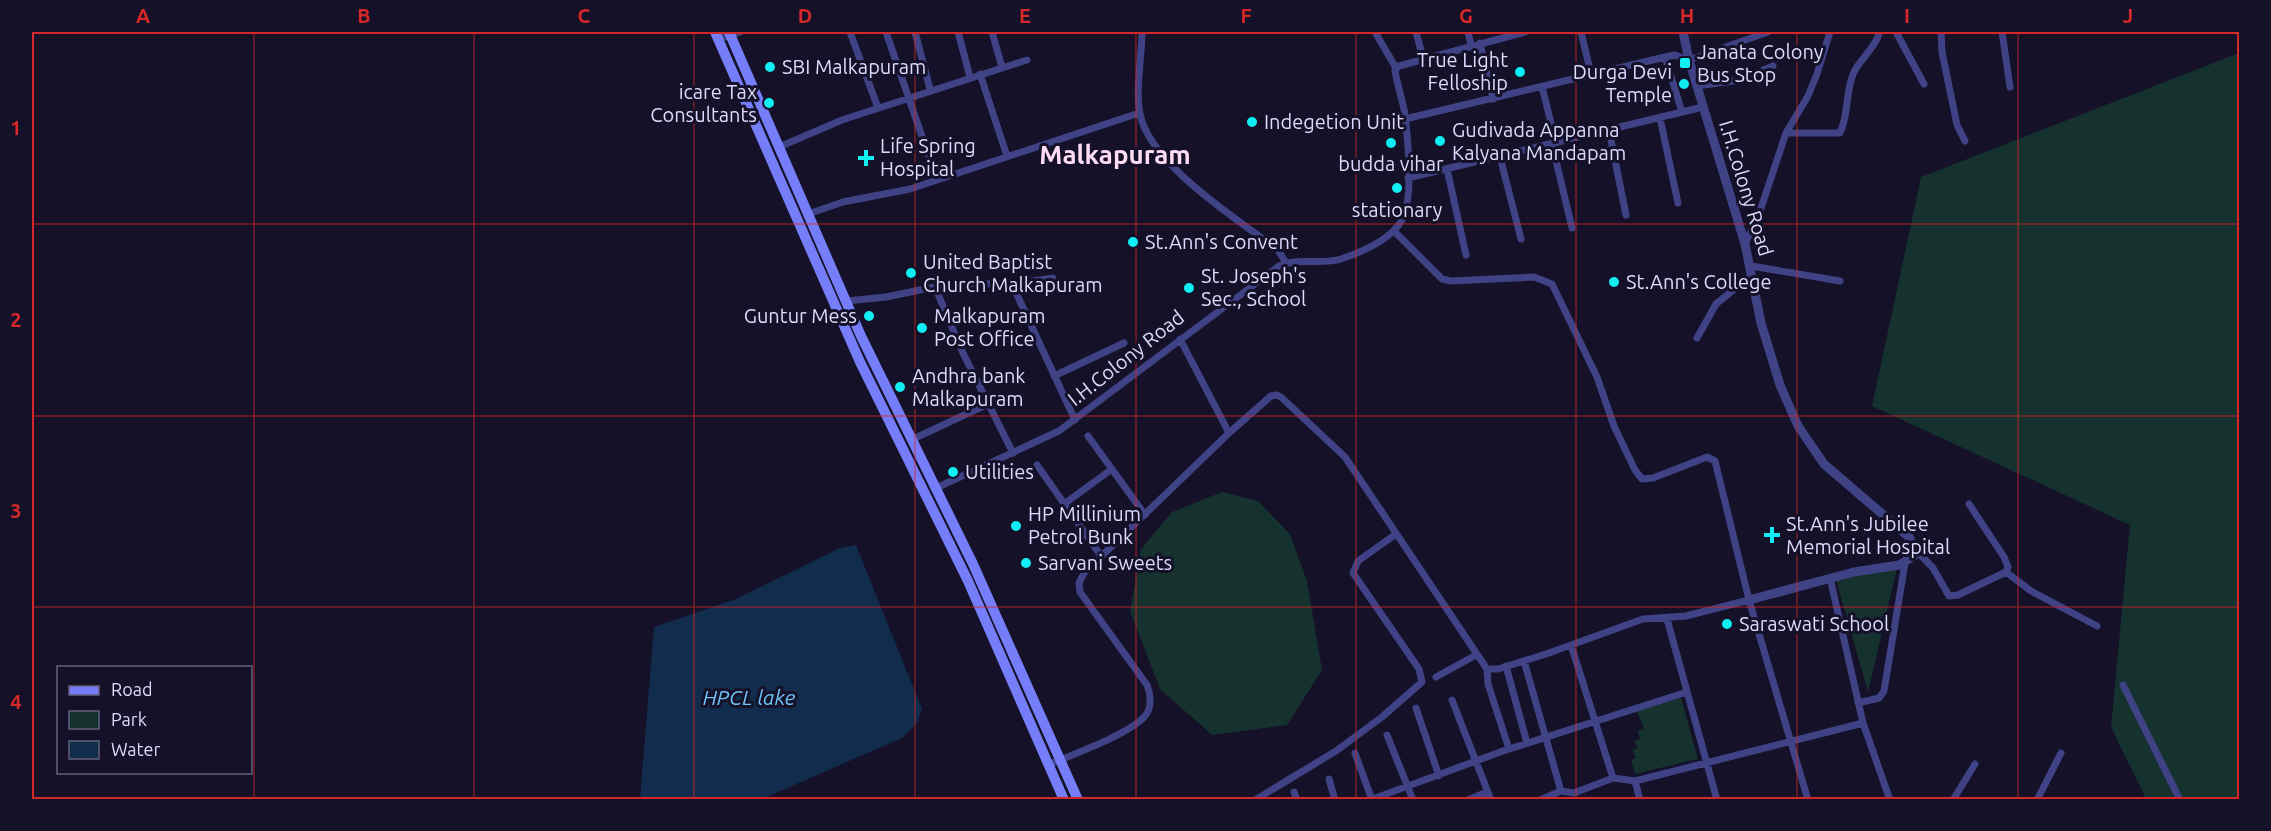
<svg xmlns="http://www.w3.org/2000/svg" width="2271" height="831" viewBox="0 0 2271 831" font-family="Ubuntu,sans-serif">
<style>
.green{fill:#15322f}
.water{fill:#112c4c}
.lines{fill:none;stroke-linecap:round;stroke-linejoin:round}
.minor{stroke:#3f4285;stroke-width:7}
.tertiary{stroke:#3f4285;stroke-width:9}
.secondary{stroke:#767df8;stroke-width:10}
.grid{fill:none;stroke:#d62828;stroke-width:1.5;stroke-opacity:0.55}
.poi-dot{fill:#10eef3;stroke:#141128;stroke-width:2}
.labels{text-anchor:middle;stroke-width:6;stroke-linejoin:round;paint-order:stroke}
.poi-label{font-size:20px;fill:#dcdafd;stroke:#141128;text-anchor:start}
.street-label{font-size:20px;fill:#dcdafd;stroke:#141128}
.water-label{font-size:21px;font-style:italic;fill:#6ec2f8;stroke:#141128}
.district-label{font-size:26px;font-weight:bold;fill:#fddcf4;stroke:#141128}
.neatline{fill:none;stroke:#d62828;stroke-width:2}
.grid-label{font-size:20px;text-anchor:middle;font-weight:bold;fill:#d62828}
</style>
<rect width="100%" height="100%" fill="#141128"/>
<path class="green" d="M 2239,53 L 2239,799 L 2146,799 L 2111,727 L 2130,525 L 1872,406 L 1921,177 Z
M 1222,492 L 1258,501 L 1290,534 L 1307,581 L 1322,670 L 1287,725 L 1212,735 L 1160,689 L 1130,611 L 1141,549 L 1172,512 Z
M 1897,568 L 1868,692 L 1836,580 Z
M 1681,698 L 1698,759 L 1635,774 L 1631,760 L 1636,758 L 1632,750 L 1638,748 L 1634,741 L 1640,739 L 1638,731 L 1644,729 L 1637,711 Z"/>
<path class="water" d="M 856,545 L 922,709 L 917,723 L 902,738 L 762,799 L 640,799 L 654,627 L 736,599 L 840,548 Z"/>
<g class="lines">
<path class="minor" d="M 850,32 L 878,108
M 886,32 L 937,180
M 915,32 L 930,89
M 958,32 L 970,77
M 992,32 L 1002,67
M 1142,32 C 1142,56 1135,91 1140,114 C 1150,165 1239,220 1278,250 L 1286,263
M 1375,32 L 1396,68
M 1416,32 L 1423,58
M 1468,32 L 1471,45
M 1581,32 L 1591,74
M 1896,32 L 1924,84
M 1941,32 L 1942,52 L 1957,125 L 1965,141
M 2002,32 L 2010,87
M 719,39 L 740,32
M 1480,43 L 1493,99
M 1665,57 L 1675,55 L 1689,60 L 1768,32
M 980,74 L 1007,156
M 1697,86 L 1740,80 L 1773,66
M 1542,87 L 1556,143
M 1660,118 L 1678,203
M 1405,119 L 1665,57 L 1682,112
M 1609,130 L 1626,215
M 1786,133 L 1840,133 C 1849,115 1845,91 1854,72 C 1860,59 1878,45 1879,32
M 1552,144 L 1572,228
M 779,147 L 842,120 L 1027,60
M 1500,157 L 1521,239
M 1447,169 L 1466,255
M 1408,178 L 1703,107
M 808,214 L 843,202 L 910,189 L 1139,113
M 1394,231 L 1442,279 L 1451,281 L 1534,277 L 1552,284 L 1597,377 L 1614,426 L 1635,470 L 1642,479 L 1653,478 L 1707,457 L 1715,461 L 1749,600 L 1808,800
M 1745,244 L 1759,214 L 1786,133 L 1808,96 L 1817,74 L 1830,32
M 1751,266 L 1840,281
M 1012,284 L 1075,420
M 935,287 L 962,351 L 1013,453
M 846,301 L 886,297 L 949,284 L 1012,284 L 1053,278
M 1697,338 L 1716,304 L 1752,275
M 1180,339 L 1229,433
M 1054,376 L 1124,343
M 1088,436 L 1145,515
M 911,440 L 990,403
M 1037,465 L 1101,556
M 934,489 L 1059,431 L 1279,266 C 1299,257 1321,265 1341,259 C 1362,252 1391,239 1402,220 C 1414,198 1408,141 1405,115 C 1403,100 1397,86 1395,70 L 1399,66 L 1525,32
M 1064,504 L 1112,469
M 1915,549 L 1933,568 L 1949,596 L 1958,595 L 2006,572 L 2008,567 L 2004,557 L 1969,504
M 2006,572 L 2031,591 L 2097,626
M 1830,578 L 1863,723 L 1890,800
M 1667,619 L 1717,800
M 1571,645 L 1613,778
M 1524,661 L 1561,791
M 1506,666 L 1527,743
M 1487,669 L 1488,684 L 1509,749
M 1436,677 L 1476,655
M 2123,685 L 2180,800
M 1452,700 L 1491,800
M 1858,703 L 1879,698 L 1884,691 L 1905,563
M 1416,708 L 1439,776
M 1387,735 L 1413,800
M 1355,753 L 1372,800
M 1048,765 C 1071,755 1130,734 1145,716 C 1152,708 1151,695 1147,685 L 1080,592 L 1079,583 L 1084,573 L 1229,433 L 1271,396 L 1277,395 L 1282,398 L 1345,457 L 1487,669 L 1498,669 L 1546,654 L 1643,619 L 1686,616 L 1749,600
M 1329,779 L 1335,800
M 1294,792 L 1297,800
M 1255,800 L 1336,751 L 1382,717 L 1422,682 L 1419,669 L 1353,573 L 1358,561 L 1396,534
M 1370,800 L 1503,751 L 1687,692
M 1468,800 L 1487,792
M 1540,800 L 1561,791 L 1574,793 L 1613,778 L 1635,781
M 1640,800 L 1635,781 L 1863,723
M 1953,800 L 1975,764
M 2037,800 L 2061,753"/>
<path class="tertiary" d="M 1683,32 L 1689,60 L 1745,244 L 1761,323 L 1780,385 L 1798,426 L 1824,464 L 1909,537 L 1915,549 L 1914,556 L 1899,565 L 1854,572 L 1749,600"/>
<path class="secondary" d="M 715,32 L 860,362 L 968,581 L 1064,800
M 729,32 L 861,336 L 973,564 L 1078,800"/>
</g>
<path class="grid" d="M 254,32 L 254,800M 474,32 L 474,800M 694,32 L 694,800M 915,32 L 915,800M 1136,32 L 1136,800M 1356,32 L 1356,800M 1576,32 L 1576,800M 1797,32 L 1797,800M 2018,32 L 2018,800M 32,224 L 2240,224M 32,416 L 2240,416M 32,607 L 2240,607"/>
<g class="poi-dot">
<rect x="1679" y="57" width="12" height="12" rx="3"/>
<circle cx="770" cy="67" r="6"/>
<circle cx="1520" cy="72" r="6"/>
<circle cx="1684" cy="84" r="6"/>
<circle cx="769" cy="103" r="6"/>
<circle cx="1252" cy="122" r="6"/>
<circle cx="1440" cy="141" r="6"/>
<circle cx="1391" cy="143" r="6"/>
<path d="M863 149h6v6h6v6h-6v6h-6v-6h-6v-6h6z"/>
<circle cx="1397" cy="188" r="6"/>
<circle cx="1133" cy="242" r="6"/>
<circle cx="911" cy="273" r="6"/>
<circle cx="1614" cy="282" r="6"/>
<circle cx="1189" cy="288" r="6"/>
<circle cx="869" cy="316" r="6"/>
<circle cx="922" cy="328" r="6"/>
<circle cx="900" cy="387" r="6"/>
<circle cx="953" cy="472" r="6"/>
<circle cx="1016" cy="526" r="6"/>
<path d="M1769 526h6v6h6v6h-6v6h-6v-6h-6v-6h6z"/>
<circle cx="1026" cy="563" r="6"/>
<circle cx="1727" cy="624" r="6"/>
</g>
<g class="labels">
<g class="poi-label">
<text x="1697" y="59">Janata Colony<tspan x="1697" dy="23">Bus Stop</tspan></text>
<text x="1508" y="67" text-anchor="end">True Light<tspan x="1508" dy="23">Felloship</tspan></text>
<text x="782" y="74">SBI Malkapuram</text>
<text x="1672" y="79" text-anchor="end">Durga Devi<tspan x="1672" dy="23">Temple</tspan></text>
<text x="757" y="99" text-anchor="end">icare Tax<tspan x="757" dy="23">Consultants</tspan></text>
<text x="1264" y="129">Indegetion Unit</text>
<text x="1452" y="137">Gudivada Appanna<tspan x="1452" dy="23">Kalyana Mandapam</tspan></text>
<text x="880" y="153">Life Spring<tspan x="880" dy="23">Hospital</tspan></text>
<text x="1391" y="171" text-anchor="middle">budda vihar</text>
<text x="1397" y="217" text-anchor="middle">stationary</text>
<text x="1145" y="249">St.Ann's Convent</text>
<text x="923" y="269">United Baptist<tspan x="923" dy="23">Church Malkapuram</tspan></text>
<text x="1201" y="283">St. Joseph's<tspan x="1201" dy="23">Sec., School</tspan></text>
<text x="1626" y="289">St.Ann's College</text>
<text x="857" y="323" text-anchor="end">Guntur Mess</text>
<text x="934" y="323">Malkapuram<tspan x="934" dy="23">Post Office</tspan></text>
<text x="912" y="383">Andhra bank<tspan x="912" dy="23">Malkapuram</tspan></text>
<text x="965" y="479">Utilities</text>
<text x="1028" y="521">HP Millinium<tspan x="1028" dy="23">Petrol Bunk</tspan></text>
<text x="1786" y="531">St.Ann's Jubilee<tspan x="1786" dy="23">Memorial Hospital</tspan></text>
<text x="1038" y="570">Sarvani Sweets</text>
<text x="1739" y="631">Saraswati School</text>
</g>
<g class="street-label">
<text transform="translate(1746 188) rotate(73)" y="7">I.H.Colony Road</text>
<text transform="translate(1126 358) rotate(-38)" y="7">I.H.Colony Road</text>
</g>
<g class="water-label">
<text x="749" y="705">HPCL lake</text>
</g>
<g class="district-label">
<text x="1115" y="164">Malkapuram</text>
</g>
</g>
<rect width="2271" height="831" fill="none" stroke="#141128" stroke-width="66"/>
<rect x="57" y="666" width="195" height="108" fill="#141128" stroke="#64617d" stroke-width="1.5"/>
<rect x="69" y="686" width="30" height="9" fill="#767df8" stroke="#64617d" stroke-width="1.5"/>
<text x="111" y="696" font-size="18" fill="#dcdafd">Road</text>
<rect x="69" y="711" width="30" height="18" fill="#15322f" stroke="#64617d" stroke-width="1.5"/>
<text x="111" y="726" font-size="18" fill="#dcdafd">Park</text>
<rect x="69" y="741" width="30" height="18" fill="#112c4c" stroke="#64617d" stroke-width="1.5"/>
<text x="111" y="756" font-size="18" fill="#dcdafd">Water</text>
<rect x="33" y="33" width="2205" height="765" class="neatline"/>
<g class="grid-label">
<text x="143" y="23">A</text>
<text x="364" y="23">B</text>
<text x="584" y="23">C</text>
<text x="805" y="23">D</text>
<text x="1025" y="23">E</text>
<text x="1246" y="23">F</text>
<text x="1466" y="23">G</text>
<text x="1687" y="23">H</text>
<text x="1907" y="23">I</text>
<text x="2128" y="23">J</text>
<text x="16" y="135">1</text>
<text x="16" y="327">2</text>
<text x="16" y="518">3</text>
<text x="16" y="709">4</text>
</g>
</svg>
